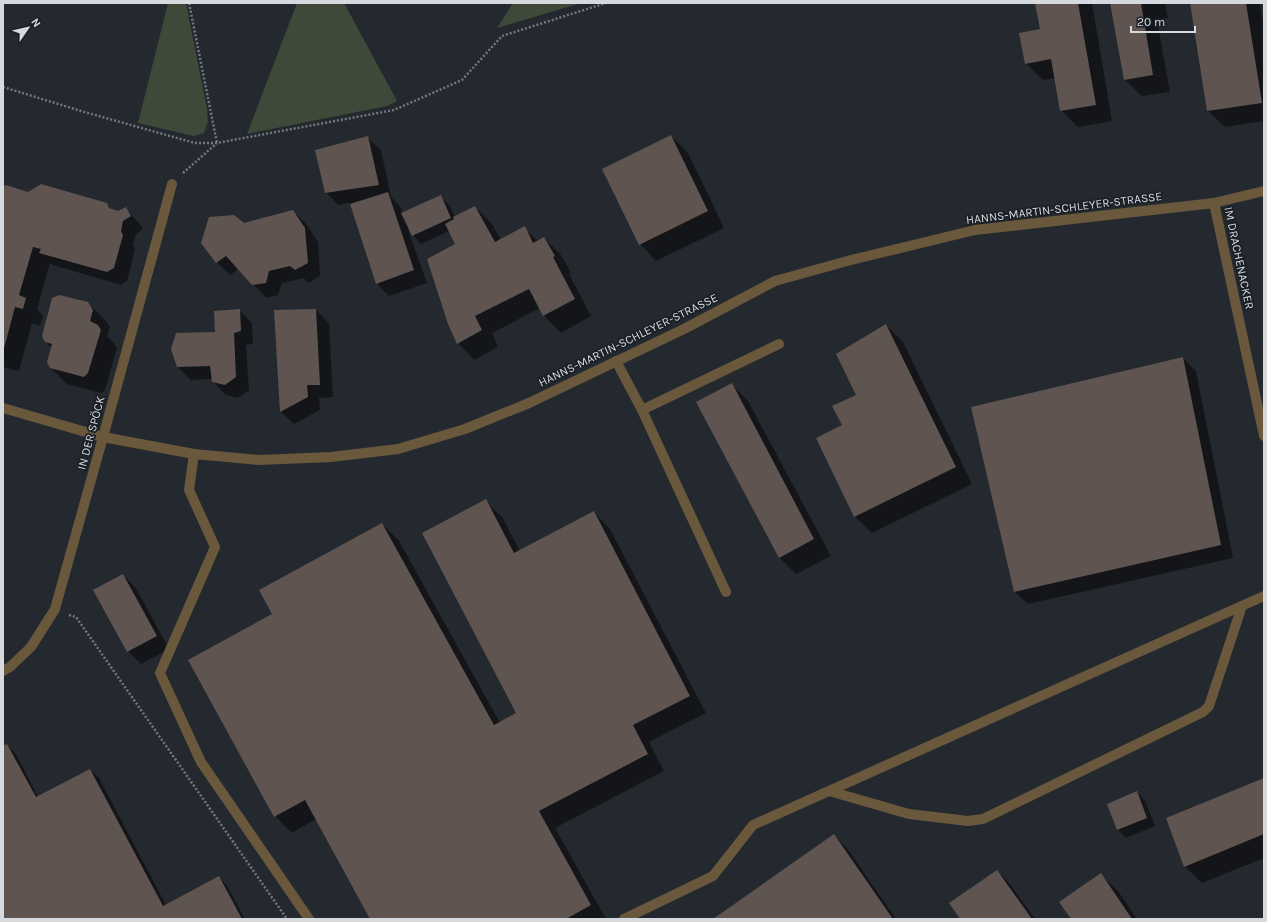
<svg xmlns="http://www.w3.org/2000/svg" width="1267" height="922" viewBox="0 0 1267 922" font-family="Karla,sans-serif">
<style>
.green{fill:#3f4939}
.shadow{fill:#0007}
.building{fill:#5f5450}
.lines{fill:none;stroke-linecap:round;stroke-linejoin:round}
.path{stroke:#74787e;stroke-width:2.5;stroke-dasharray:2 2;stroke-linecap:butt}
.service{stroke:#69583c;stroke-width:10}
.minor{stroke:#69583c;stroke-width:10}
.labels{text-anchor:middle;stroke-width:3.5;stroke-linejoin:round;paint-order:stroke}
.street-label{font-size:12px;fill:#d6d9de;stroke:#1a2026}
</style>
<rect width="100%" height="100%" fill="#242930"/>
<path class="green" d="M 168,3 L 186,3 L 207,109 L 208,121 L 204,133 L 194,136 L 138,123 Z
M 297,3 L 344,3 L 397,101 L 387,106 L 247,134 Z
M 513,3 L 581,3 L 497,28 Z"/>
<path class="shadow" d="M 1036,3 L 1092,3 L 1112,121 L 1078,127 L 1061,110 L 1056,78 L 1043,80 L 1026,63 L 1041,30 Z
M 1111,3 L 1165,3 L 1168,18 L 1157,20 L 1170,92 L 1142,96 L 1125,80 Z
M 1191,3 L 1260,3 L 1264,29 L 1264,121 L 1225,127 L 1208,111 Z
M 671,136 L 688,153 L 724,228 L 656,261 L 640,244 Z
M 368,138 L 381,150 L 391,197 L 400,206 L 403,214 L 440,196 L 449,205 L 455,217 L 475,207 L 492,224 L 501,240 L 524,228 L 538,241 L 544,238 L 561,255 L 571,273 L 569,274 L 591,316 L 561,333 L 544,316 L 540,308 L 492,333 L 498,347 L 474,360 L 458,343 L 456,244 L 449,231 L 421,244 L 413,235 L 410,229 L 408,230 L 427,283 L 389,296 L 376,283 L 350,203 L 338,205 L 326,192 Z
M 3,188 L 28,193 L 106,204 L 113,211 L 118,212 L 126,209 L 138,222 L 143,229 L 136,234 L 133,244 L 135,249 L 127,281 L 121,285 L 53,265 L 50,263 L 37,309 L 43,316 L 40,326 L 32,323 L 19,371 L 3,367 Z
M 293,211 L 306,224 L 318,242 L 320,276 L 308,283 L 304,278 L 282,283 L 278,295 L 266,298 L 239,269 L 230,275 L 217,262 L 244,225 Z
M 88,303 L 105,320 L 110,327 L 107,336 L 114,343 L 117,348 L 105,390 L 101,393 L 67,384 L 50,367 L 52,348 L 46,342 Z
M 239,310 L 252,323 L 253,344 L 246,345 L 249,390 L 238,398 L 226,395 L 213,382 L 212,379 L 191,380 L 178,367 L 216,333 Z
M 316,310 L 329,323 L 333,397 L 319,398 L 320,410 L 294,424 L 281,412 L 275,311 Z
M 886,325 L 903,342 L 972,484 L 872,533 L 855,517 L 843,426 L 857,395 Z
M 1183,358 L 1196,371 L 1233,558 L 1028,604 L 1015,592 Z
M 731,384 L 748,401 L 831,556 L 796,574 L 779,557 Z
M 485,501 L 502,517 L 520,551 L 594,512 L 610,529 L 706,713 L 649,742 L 664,771 L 555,828 L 606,919 L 371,919 L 316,819 L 292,833 L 275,816 L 273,614 L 382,524 L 399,541 L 500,723 L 518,714 Z
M 123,575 L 136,588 L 169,649 L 141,664 L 128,651 Z
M 7,745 L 16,754 L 38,797 L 90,770 L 99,778 L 166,905 L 219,877 L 227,886 L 245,919 L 3,919 L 3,748 Z
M 1264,779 L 1264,858 L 1202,883 L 1185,867 L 1167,818 Z
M 1137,792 L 1145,801 L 1155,826 L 1126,838 L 1118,830 Z
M 834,836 L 847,848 L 896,919 L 715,919 Z
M 997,871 L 1010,884 L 1035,919 L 961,919 Z
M 1101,875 L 1118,891 L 1137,919 L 1072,919 Z"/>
<path class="building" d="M 1035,3 L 1078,3 L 1096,105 L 1060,111 L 1051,59 L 1025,64 L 1019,33 L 1040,29 Z
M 1110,3 L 1141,3 L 1153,75 L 1124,80 Z
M 1190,3 L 1246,3 L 1262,103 L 1207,111 Z
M 671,135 L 708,211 L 639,245 L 602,169 Z
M 368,136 L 379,185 L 325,193 L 315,150 Z
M 41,184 L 107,203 L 109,208 L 118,211 L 126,207 L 131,216 L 123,221 L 121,231 L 123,235 L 114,268 L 107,272 L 39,253 L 41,249 L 33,247 L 19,295 L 26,298 L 23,309 L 15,307 L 3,352 L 3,187 L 6,185 L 28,192 Z
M 388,192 L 414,270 L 376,284 L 350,204 Z
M 441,195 L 451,218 L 412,236 L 401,213 Z
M 475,206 L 495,242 L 525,226 L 533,243 L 544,237 L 555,256 L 553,257 L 575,299 L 543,316 L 529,289 L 475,316 L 482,330 L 457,344 L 448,324 L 427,259 L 455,244 L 445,224 L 454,219 L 453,217 Z
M 293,210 L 305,228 L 308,263 L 295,270 L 290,266 L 269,271 L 266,283 L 252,285 L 226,256 L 216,263 L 201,243 L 209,217 L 234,215 L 244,223 Z
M 59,295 L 88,302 L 93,310 L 90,321 L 98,325 L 101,330 L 88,373 L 84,377 L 50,368 L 47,362 L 52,344 L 45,342 L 42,336 L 52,298 Z
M 240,309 L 241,331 L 234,333 L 236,377 L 225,385 L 212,382 L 210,366 L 177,367 L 171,349 L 176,333 L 215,332 L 214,311 Z
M 316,309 L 320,385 L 307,385 L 308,397 L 280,412 L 274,310 Z
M 886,324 L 956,467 L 854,517 L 816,438 L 842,425 L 832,406 L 856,395 L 836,354 Z
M 1183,357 L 1221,545 L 1014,592 L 971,407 Z
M 732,383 L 814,539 L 779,558 L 696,402 Z
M 486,499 L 514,553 L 594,511 L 690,696 L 633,725 L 648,754 L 539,811 L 591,905 L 566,919 L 370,919 L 305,800 L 274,817 L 188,660 L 272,614 L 259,590 L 382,523 L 494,725 L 516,713 L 422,533 Z
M 123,574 L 157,636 L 127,652 L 93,590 Z
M 7,744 L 36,797 L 90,769 L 163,906 L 219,876 L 242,919 L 3,919 L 3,746 Z
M 1264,778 L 1264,834 L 1184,867 L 1166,818 Z
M 1137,791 L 1147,818 L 1117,830 L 1107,804 Z
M 834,834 L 893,919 L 713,919 Z
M 997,870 L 1032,919 L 960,919 L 949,903 Z
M 1101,873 L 1132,919 L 1071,919 L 1059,902 Z"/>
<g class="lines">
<path class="path" d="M 189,3 L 217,143
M 3,87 L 81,111 L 195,143 L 217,143 L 394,110 L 462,80 L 502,36 L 606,3
M 183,173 L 217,143
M 69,615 L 76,617 L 287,919"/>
<path class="service" d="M 616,361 L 642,410 L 726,592
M 642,410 L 779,344
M 194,454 L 189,490 L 215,547 L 160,673 L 201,762 L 309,919
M 829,791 L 909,814 L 968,821 L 983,819 L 1203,712 L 1209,706 L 1242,606
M 624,919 L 713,876 L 753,825 L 1264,596"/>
<path class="minor" d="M 1214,203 L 1264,436
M 3,408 L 103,437 L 194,454 L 258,460 L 331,457 L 398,449 L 465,429 L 529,403 L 684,329 L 775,281 L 851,260 L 975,230 L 1214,203 L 1264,191
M 3,671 L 10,667 L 31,647 L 55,609 L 103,437 L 172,184"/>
</g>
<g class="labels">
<g class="street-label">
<text transform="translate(1064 208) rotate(-7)" y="4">HANNS-MARTIN-SCHLEYER-STRASSE</text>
<text transform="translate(1239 258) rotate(78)" y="4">IM DRACHENACKER</text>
<text transform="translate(628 340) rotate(-26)" y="4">HANNS-MARTIN-SCHLEYER-STRASSE</text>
<text transform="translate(91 433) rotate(-75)" y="4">IN DER SPÖCK</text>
</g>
</g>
<rect width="1267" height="922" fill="none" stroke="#d6d9de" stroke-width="8"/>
<g transform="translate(28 28) rotate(56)" stroke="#1a2026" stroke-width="3" paint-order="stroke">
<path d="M0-3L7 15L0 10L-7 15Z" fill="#d6d9de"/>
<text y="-6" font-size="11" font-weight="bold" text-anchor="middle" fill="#d6d9de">N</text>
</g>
<path d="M1131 26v6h64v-6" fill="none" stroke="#d6d9de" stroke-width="2"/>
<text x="1137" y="26" font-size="12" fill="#d6d9de" stroke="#1a2026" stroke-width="3" paint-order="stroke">20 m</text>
</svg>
